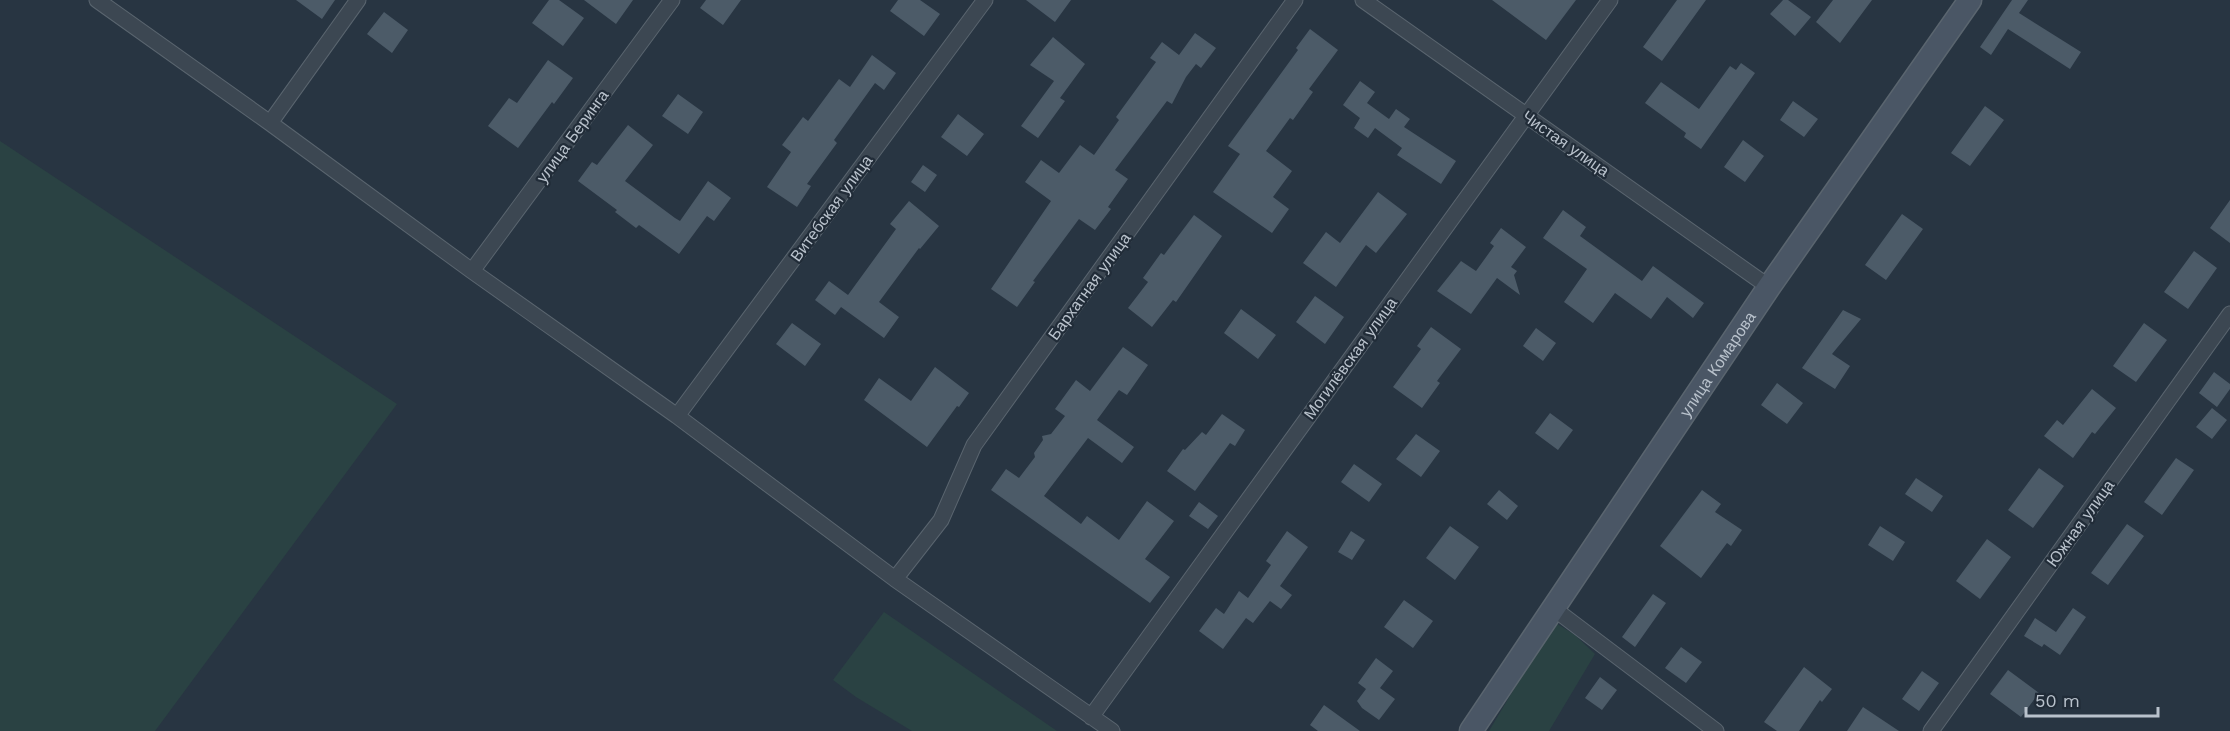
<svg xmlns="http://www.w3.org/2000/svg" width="2230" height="731" viewBox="0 0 2230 731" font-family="'Work Sans',sans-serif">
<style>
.green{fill:#2a4243}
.building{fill:#4c5b68}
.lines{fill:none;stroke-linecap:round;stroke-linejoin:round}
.street-casing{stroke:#5a656f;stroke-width:17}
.secondary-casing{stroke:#5a656f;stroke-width:25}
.street{stroke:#3c4752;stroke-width:15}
.secondary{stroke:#4a5665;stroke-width:22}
.labels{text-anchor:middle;stroke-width:4.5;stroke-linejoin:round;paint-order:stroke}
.street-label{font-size:16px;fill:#b9c2cc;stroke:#212c38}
</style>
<rect width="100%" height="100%" fill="#283542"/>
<path class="green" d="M 0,141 L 397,404 L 155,731 L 0,731 Z
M 884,612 L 1057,731 L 912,731 L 856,697 L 833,680 Z
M 1554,622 L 1575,635 L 1595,654 L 1549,731 L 1489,731 Z"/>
<path class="building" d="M 296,0 L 335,0 L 322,19 Z
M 549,0 L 559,0 L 584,18 L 563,46 L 532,23 Z
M 584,0 L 633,0 L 616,24 Z
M 706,0 L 741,0 L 723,25 L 700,8 Z
M 898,0 L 920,0 L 940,14 L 924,36 L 890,11 Z
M 1026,0 L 1071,0 L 1055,22 Z
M 1492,0 L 1576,0 L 1546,40 Z
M 1677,0 L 1706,0 L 1662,61 L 1643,47 Z
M 1783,0 L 1788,0 L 1811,17 L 1795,36 L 1770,14 Z
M 1833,0 L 1872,0 L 1840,43 L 1816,22 Z
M 2012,0 L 2028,0 L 2019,13 L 2081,52 L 2070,69 L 2008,29 L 1991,55 L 1980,47 Z
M 384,12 L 408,30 L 392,53 L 367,34 Z
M 1310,29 L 1338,50 L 1309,89 L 1313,92 L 1293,120 L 1290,118 L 1266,151 L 1292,171 L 1273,197 L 1289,209 L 1272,233 L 1213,192 L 1240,154 L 1228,146 L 1298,50 L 1296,48 Z
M 1195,33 L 1216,48 L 1201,68 L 1196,64 L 1186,77 L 1172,104 L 1167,101 L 1115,170 L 1128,179 L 1108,207 L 1111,209 L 1095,230 L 1079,219 L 1033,281 L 1035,282 L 1017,307 L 991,289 L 1051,201 L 1025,182 L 1041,160 L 1059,173 L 1080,145 L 1094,155 L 1119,120 L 1116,117 L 1156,62 L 1150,58 L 1162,42 L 1179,55 Z
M 1053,37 L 1085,64 L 1060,98 L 1065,101 L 1038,138 L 1021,126 L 1054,81 L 1030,65 Z
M 872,55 L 896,73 L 884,90 L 875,83 L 834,140 L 837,143 L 807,184 L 811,186 L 797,207 L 767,187 L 791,152 L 782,145 L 803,117 L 808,121 L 839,79 L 850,87 Z
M 548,60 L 573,78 L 554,104 L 552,102 L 518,148 L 488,126 L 509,98 L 517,103 Z
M 1741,63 L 1755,73 L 1701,149 L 1684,137 L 1686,133 L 1645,103 L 1661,82 L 1699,109 L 1730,66 L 1736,70 Z
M 1360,81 L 1375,92 L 1367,103 L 1389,119 L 1396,109 L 1410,119 L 1404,127 L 1456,161 L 1441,184 L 1397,155 L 1402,148 L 1375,128 L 1368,138 L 1354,128 L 1360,118 L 1343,105 Z
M 678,94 L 703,112 L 688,134 L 662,116 Z
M 1793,101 L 1818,119 L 1804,137 L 1780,120 Z
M 1985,106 L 2004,120 L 1970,166 L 1951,153 Z
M 958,114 L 984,134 L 967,156 L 941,137 Z
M 628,125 L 653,145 L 625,181 L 675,218 L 680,221 L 708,181 L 731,198 L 714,221 L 707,216 L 679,254 L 639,225 L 636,228 L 615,212 L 617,210 L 578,181 L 592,162 L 597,165 Z
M 1743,140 L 1764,156 L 1745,182 L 1724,167 Z
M 923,165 L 937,175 L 925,192 L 911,182 Z
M 1378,192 L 1407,214 L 1376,253 L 1366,245 L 1336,287 L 1303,263 L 1326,232 L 1340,243 Z
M 2230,200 L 2230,243 L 2210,228 Z
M 909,201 L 939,226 L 920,249 L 919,248 L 879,302 L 899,317 L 884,338 L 841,307 L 835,315 L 815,300 L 829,281 L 848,295 L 896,229 L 890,224 Z
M 1563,210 L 1586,227 L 1580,236 L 1642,281 L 1653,266 L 1704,303 L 1693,318 L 1667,297 L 1651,319 L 1615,293 L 1593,323 L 1564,302 L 1587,269 L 1543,238 Z
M 1902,214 L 1923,229 L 1886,280 L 1865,265 Z
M 1194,215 L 1222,236 L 1176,302 L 1173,300 L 1152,327 L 1128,308 L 1148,282 L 1143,278 L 1161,253 L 1164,255 Z
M 1501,228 L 1526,247 L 1511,267 L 1517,271 L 1514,275 L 1520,295 L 1497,278 L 1471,314 L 1437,291 L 1461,261 L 1476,271 L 1494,246 L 1490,243 Z
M 2194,251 L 2217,268 L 2188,309 L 2164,292 Z
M 1315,296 L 1344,317 L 1325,344 L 1296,322 Z
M 1241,309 L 1276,335 L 1258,359 L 1224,333 Z
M 1843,310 L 1861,319 L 1832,354 L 1850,366 L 1835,389 L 1802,368 Z
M 792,323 L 821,344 L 805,366 L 776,344 Z
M 2144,323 L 2167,340 L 2136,382 L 2113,366 Z
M 1431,327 L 1461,349 L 1437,381 L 1440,383 L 1422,408 L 1393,387 L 1421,349 L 1417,346 Z
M 1536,328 L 1556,343 L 1543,361 L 1523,346 Z
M 1123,347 L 1148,365 L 1127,395 L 1119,390 L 1097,420 L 1134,447 L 1122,463 L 1088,438 L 1044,496 L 1081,524 L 1087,516 L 1119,540 L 1147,501 L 1174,521 L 1145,559 L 1170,577 L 1150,603 L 991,490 L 1006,469 L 1019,478 L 1035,457 L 1034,453 L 1043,440 L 1042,436 L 1051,434 L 1065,416 L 1055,409 L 1076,380 L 1090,391 Z
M 935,367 L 969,393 L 959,407 L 957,406 L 927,447 L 864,400 L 879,378 L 911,401 Z
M 2214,372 L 2230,384 L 2230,389 L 2217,407 L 2199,393 Z
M 1777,383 L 1803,403 L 1787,424 L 1761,405 Z
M 2092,389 L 2116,408 L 2095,434 L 2092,432 L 2073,458 L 2044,436 L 2057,420 L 2063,425 Z
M 2212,408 L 2227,420 L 2212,439 L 2196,427 Z
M 1550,413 L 1573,430 L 1558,450 L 1535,433 Z
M 1222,414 L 1245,430 L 1235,446 L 1230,443 L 1195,491 L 1167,471 L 1183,449 L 1185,450 L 1202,432 L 1206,435 Z
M 1416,434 L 1440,451 L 1421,477 L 1396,459 Z
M 2176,458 L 2194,470 L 2162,515 L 2144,502 Z
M 1354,464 L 1382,484 L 1369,502 L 1341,482 Z
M 2039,468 L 2064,486 L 2033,528 L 2008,510 Z
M 1916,478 L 1943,496 L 1932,512 L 1905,494 Z
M 1499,490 L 1518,506 L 1507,520 L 1487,504 Z
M 1702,490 L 1721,504 L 1715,512 L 1742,530 L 1731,546 L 1727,543 L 1701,578 L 1660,546 Z
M 1199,502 L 1218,516 L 1208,529 L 1189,516 Z
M 2127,524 L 2144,536 L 2108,585 L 2091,573 Z
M 1450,526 L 1479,547 L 1455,580 L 1426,558 Z
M 1880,526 L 1905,542 L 1893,561 L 1868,545 Z
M 1287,531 L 1308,547 L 1280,586 L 1292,595 L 1281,609 L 1270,601 L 1253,623 L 1246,618 L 1223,649 L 1199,631 L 1216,608 L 1224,614 L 1239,591 L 1248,598 L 1271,565 L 1266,561 Z
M 1351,531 L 1365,540 L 1352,560 L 1338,552 Z
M 1987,539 L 2011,557 L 1980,599 L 1956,581 Z
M 1653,594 L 1666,603 L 1635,647 L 1622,637 Z
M 1404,600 L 1433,621 L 1413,648 L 1384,627 Z
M 2073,608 L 2086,617 L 2060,655 L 2044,644 L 2042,647 L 2024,636 L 2035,618 L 2056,632 Z
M 1681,647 L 1702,662 L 1686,683 L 1665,668 Z
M 1376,658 L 1393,671 L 1380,688 L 1395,699 L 1379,720 L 1362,708 L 1357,701 L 1366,689 L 1358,683 Z
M 1804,667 L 1832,689 L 1822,702 L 1820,700 L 1799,731 L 1777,731 L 1764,722 Z
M 2008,670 L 2039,693 L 2021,717 L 1990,694 Z
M 1922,671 L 1939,683 L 1919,711 L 1902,699 Z
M 1600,677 L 1617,690 L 1602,710 L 1585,698 Z
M 1324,705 L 1360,731 L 1318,731 L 1310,725 Z
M 1863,707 L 1899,731 L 1847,731 Z"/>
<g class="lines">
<defs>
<path id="street" d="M 97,0 L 270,123 L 472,271 L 677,416 L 895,579 L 1112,731
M 1363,0 L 1769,287
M 270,123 L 358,0
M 472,271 L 672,0
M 677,416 L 985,0
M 895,579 L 941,520 L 974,445 L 1295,0
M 1553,608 L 1716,731
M 1091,717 L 1610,0
M 1931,731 L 2230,314"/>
<g id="secondary">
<path id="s1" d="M 1471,731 L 1769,287 L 1970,0"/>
</g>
</defs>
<use href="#street" class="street-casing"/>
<use href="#secondary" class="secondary-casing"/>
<use href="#street" class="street"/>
<use href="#secondary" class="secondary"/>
</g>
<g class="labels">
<g class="street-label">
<text transform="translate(572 136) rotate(-54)" y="6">улица Беринга</text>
<text transform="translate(1566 143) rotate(35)" y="6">Чистая улица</text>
<text transform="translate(831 208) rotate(-54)" y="6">Витебская улица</text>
<text transform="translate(1089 286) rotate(-54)" y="6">Бархатная улица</text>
<text transform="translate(1350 358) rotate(-54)" y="6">Могилёвская улица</text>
<text dy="6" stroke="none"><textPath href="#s1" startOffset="442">улица Комарова</textPath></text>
<text transform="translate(2080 523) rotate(-54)" y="6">Южная улица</text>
</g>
</g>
<path d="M2026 707v9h132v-9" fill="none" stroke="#b9c2cc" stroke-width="3"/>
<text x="2035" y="707" font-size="18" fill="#b9c2cc" stroke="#212c38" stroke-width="4.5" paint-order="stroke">50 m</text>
</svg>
